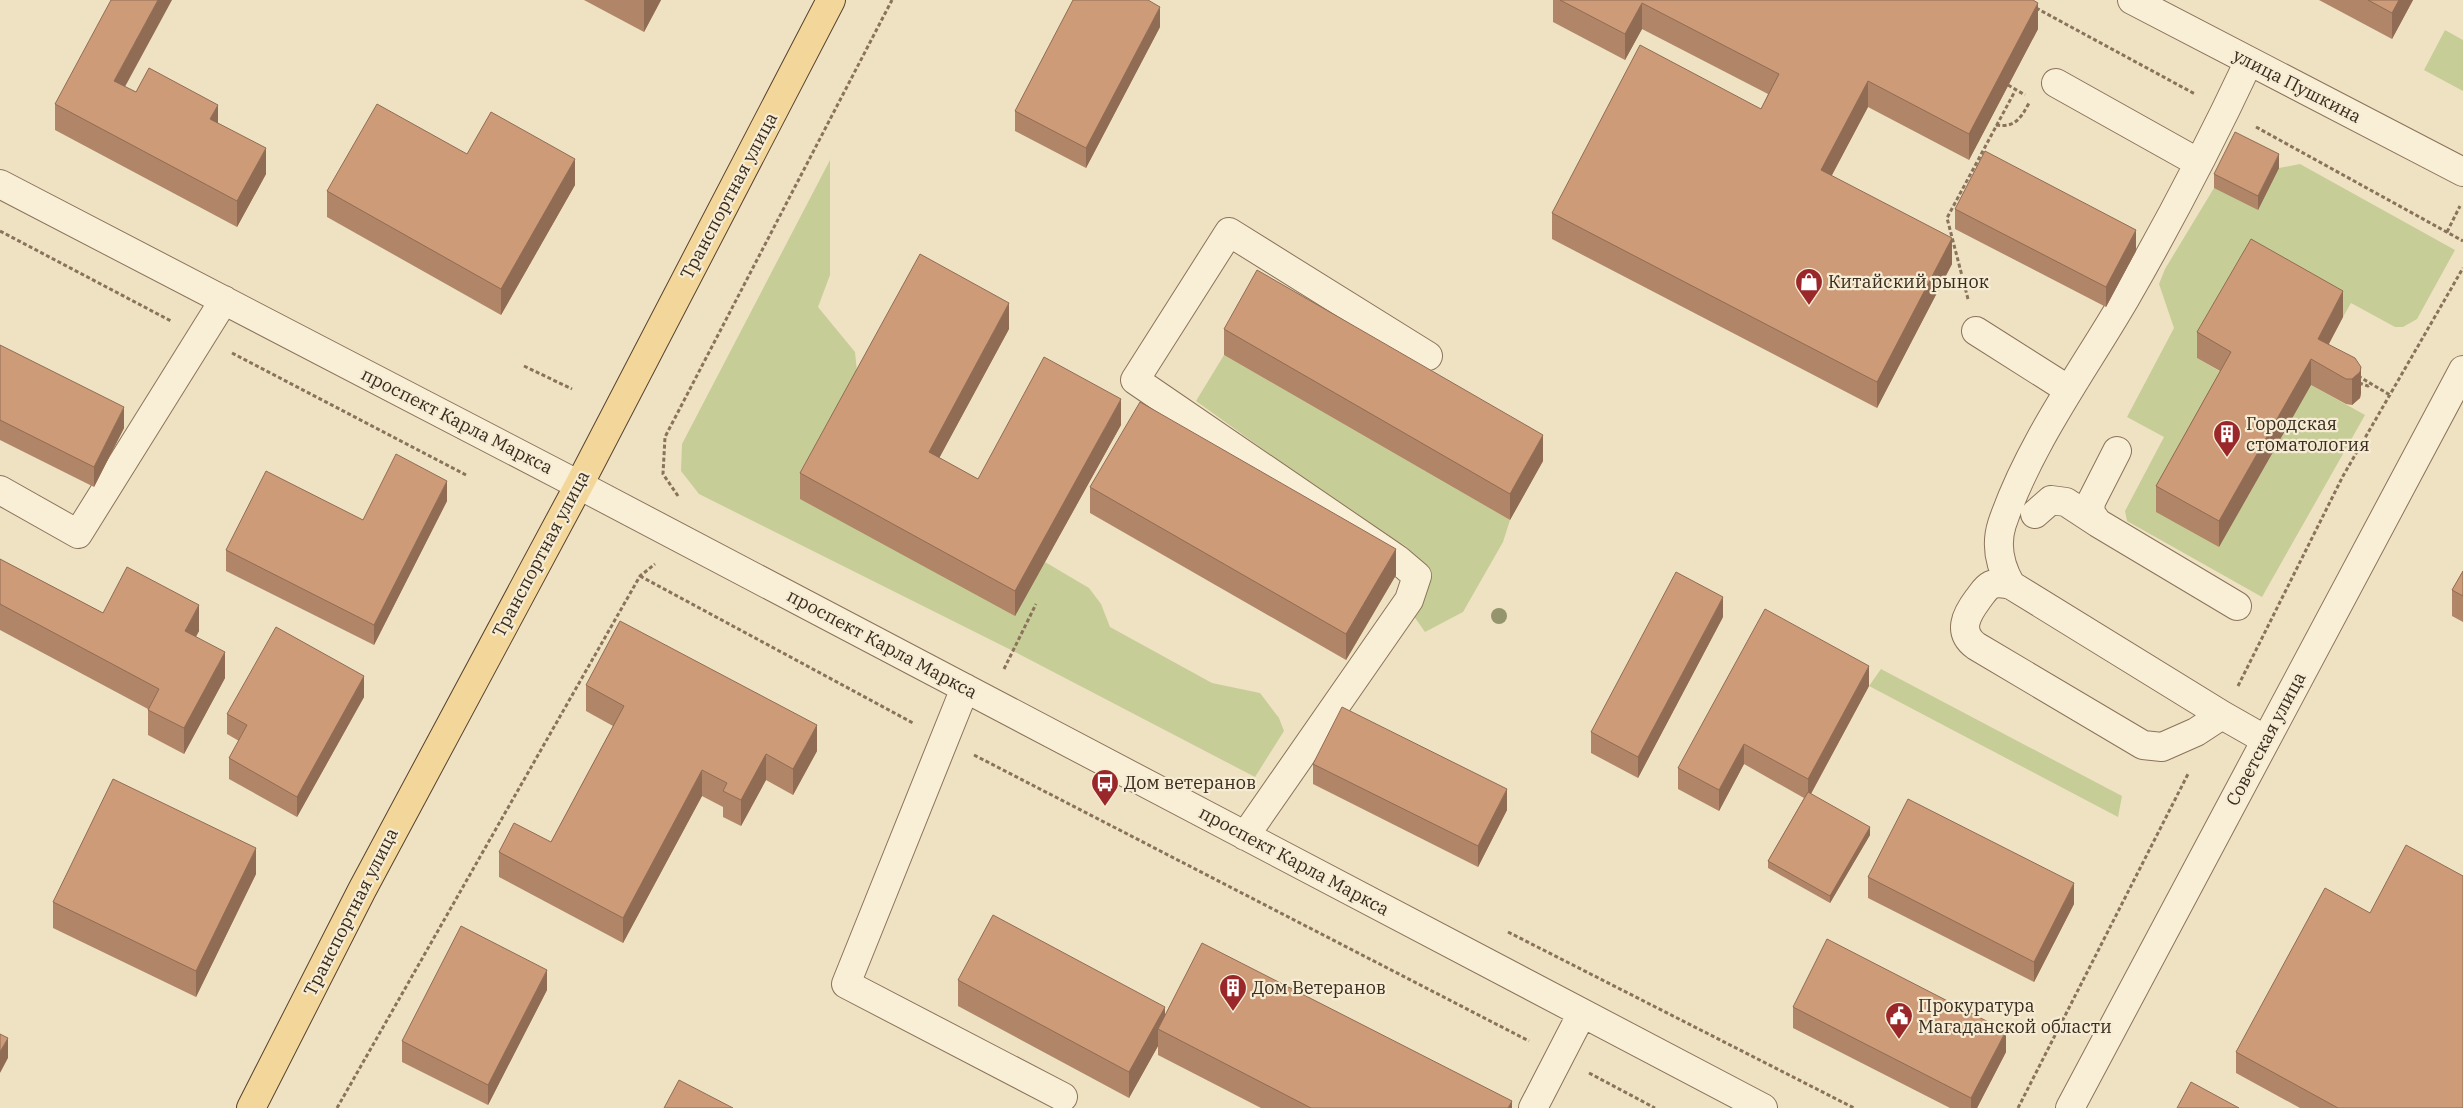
<svg xmlns="http://www.w3.org/2000/svg" width="2463" height="1108" viewBox="0 0 2463 1108" font-family="'IBM Plex Serif',serif">
<style>
.green{fill:#c7cd97}
.lines{fill:none;stroke-linecap:round;stroke-linejoin:round}
.minor-casing{stroke:#8a735a;stroke-width:30}
.major-casing{stroke:#57412e;stroke-width:30}
.path{stroke:#8a735a;stroke-width:3;stroke-dasharray:4 2.5;stroke-linecap:butt}
.minor{stroke:#f9efd7;stroke-width:28}
.major{stroke:#f3d79a;stroke-width:28}
.tree{fill:#94956c}
.wall{fill:#b18567}
.shaded-wall{fill:#906c54}
.building{fill:#ce9b78;stroke:#906c54}
.labels{text-anchor:middle;stroke-width:4.5;stroke-linejoin:round;paint-order:stroke}
.street-label{font-size:18px;fill:#392b1e;stroke:#f6ecd3}
.poi-label{font-size:18px;fill:#392b1e;stroke:#f6ecd3;text-anchor:start}
</style>
<rect width="100%" height="100%" fill="#efe2c3"/>
<path class="green" d="M 2445,30 L 2463,40 L 2463,91 L 2424,70 Z
M 830,160 L 830,275 L 818,307 L 855,352 L 859,392 L 1045,562 L 1089,588 L 1101,604 L 1110,627 L 1212,683 L 1260,693 L 1279,718 L 1284,731 L 1255,777 L 1013,651 L 699,494 L 681,471 L 682,444 Z
M 2300,164 L 2455,250 L 2417,319 L 2403,327 L 2395,327 L 2351,303 L 2343,317 L 2251,265 L 2197,358 L 2231,378 L 2219,547 L 2311,385 L 2365,415 L 2262,597 L 2127,521 L 2125,511 L 2164,437 L 2127,417 L 2174,328 L 2159,284 L 2165,269 L 2214,188 L 2279,168 Z
M 1224,355 L 1510,520 L 1503,542 L 1463,612 L 1425,632 L 1411,612 L 1429,577 L 1406,546 L 1364,522 L 1196,401 Z
M 1881,669 L 2122,796 L 2118,817 L 1869,686 Z"/>
<g class="lines">
<defs>
<path id="minor" d="M 2132,0 L 2463,172
M 2249,61 C 2211,142 2170,221 2125,299 C 2083,371 2029,444 2002,524 C 1995,546 2000,566 2011,585 L 2222,715 L 2266,740
M 2056,83 L 2199,163
M 0,184 L 579,485 L 1763,1108
M 1976,331 L 2069,390
M 2117,451 L 2091,502 L 2090,512 L 2098,523 L 2237,606
M 0,490 L 78,534 L 224,300
M 2035,514 L 2051,500 L 2066,502 L 2098,523
M 2011,585 C 2005,584 1997,582 1991,585 C 1985,588 1982,594 1978,599 C 1966,615 1957,632 1976,646 L 2143,745 L 2162,747 L 2196,732 L 2222,715
M 965,688 L 846,984 L 1063,1097
M 1245,836 L 1409,600 L 1417,576 L 1397,559 L 1135,380 L 1229,232 L 1428,356
M 1533,1108 L 1582,1013
M 2070,1108 L 2463,370"/>
<path id="major" d="M 251,1108 L 362,890 L 579,485 L 831,0"/>
</defs>
<use href="#minor" class="minor-casing"/>
<use href="#major" class="major-casing"/>
<path class="path" d="M 2036,8 L 2195,94
M 2008,85 L 2025,95
M 1996,125 C 2015,128 2021,118 2029,103
M 2256,127 L 2463,241
M 0,231 L 171,321
M 2447,232 L 2460,206
M 1968,299 L 1947,218 L 2015,91
M 232,353 L 466,475
M 524,366 L 572,389
M 2358,376 L 2390,395
M 2359,383 L 2368,386 L 2371,384
M 678,496 L 663,474 L 665,437 L 892,0
M 640,576 L 913,723
M 1004,669 L 1036,604
M 2238,686 L 2343,476 L 2463,268
M 974,755 L 1529,1041
M 1508,932 L 1854,1108
M 1589,1073 L 1655,1108
M 337,1108 L 640,576 L 655,564
M 2018,1108 L 2188,774"/>
<use href="#minor" class="minor"/>
<use href="#major" class="major"/>
</g>
<circle class="tree" cx="1499" cy="616" r="8"/>
<path class="wall" d="M 584,0 L 661,0 L 644,32 Z
M 1553,0 L 2033,0 L 2038,29 L 1969,160 L 1868,107 L 1831,176 L 1952,264 L 1877,408 L 1552,239 L 1552,213 L 1761,109 L 1768,94 L 1642,29 L 1625,60 L 1553,22 Z
M 2319,0 L 2413,0 L 2392,39 Z
M 1160,27 L 1086,168 L 1015,131 L 1015,111 Z
M 125,87 L 136,92 L 218,123 L 266,174 L 237,227 L 55,130 L 55,104 Z
M 467,154 L 575,185 L 501,315 L 327,217 L 327,191 Z
M 2279,168 L 2258,210 L 2214,188 L 2214,174 Z
M 1955,209 L 2136,251 L 2106,307 L 1955,229 Z
M 2343,317 L 2329,344 L 2361,393 L 2360,398 L 2352,405 L 2346,404 L 2311,385 L 2219,547 L 2156,512 L 2156,486 L 2220,371 L 2197,358 L 2197,332 Z
M 1009,329 L 939,458 L 978,479 L 1121,425 L 1015,616 L 800,499 L 800,473 Z
M 1224,329 L 1543,461 L 1510,520 L 1224,355 Z
M 0,345 L 124,428 L 94,487 L 0,440 Z
M 1090,487 L 1396,575 L 1346,660 L 1090,513 Z
M 447,501 L 374,645 L 226,571 L 226,550 Z
M 0,559 L 103,613 L 199,631 L 196,636 L 225,678 L 184,754 L 148,735 L 148,709 L 0,630 Z
M 2463,571 L 2463,622 L 2452,616 L 2452,590 Z
M 1723,617 L 1638,778 L 1591,753 L 1591,732 Z
M 586,685 L 817,751 L 793,795 L 766,780 L 741,826 L 723,817 L 723,807 L 702,796 L 623,943 L 499,877 L 499,852 L 551,842 L 613,726 L 586,711 Z
M 1869,686 L 1811,794 L 1870,835 L 1830,903 L 1768,868 L 1768,861 L 1804,798 L 1744,764 L 1719,811 L 1678,789 L 1678,768 Z
M 364,697 L 297,817 L 229,779 L 229,758 L 239,741 L 227,734 L 227,714 Z
M 1313,764 L 1507,810 L 1478,867 L 1313,784 Z
M 256,874 L 196,997 L 53,928 L 53,902 Z
M 1868,877 L 2074,904 L 2034,982 L 1868,898 Z
M 958,980 L 1165,1016 L 1512,1108 L 1261,1108 L 1158,1055 L 1158,1046 L 1129,1098 L 958,1006 Z
M 547,990 L 488,1105 L 402,1062 L 402,1041 Z
M 1793,1007 L 2006,1052 L 1977,1108 L 1950,1108 L 1793,1028 Z
M 2236,1052 L 2463,1108 L 2300,1108 L 2236,1073 Z"/>
<path class="shaded-wall" d="M 158,0 L 172,0 L 114,107 L 114,81 Z
M 644,0 L 661,0 L 644,32 Z
M 2399,0 L 2413,0 L 2392,39 L 2392,13 Z
M 1642,3 L 1642,29 L 1625,60 L 1625,34 Z
M 2038,3 L 2038,29 L 1969,160 L 1969,134 Z
M 1160,7 L 1160,27 L 1086,168 L 1086,148 Z
M 1868,81 L 1868,107 L 1821,196 L 1821,170 Z
M 218,105 L 218,131 L 210,119 Z
M 266,148 L 266,174 L 237,227 L 237,201 Z
M 2279,154 L 2279,168 L 2258,210 L 2258,196 Z
M 575,159 L 575,185 L 501,315 L 501,289 Z
M 2136,230 L 2136,251 L 2106,307 L 2106,287 Z
M 1952,238 L 1952,264 L 1877,408 L 1877,382 Z
M 2343,291 L 2343,317 L 2318,364 L 2318,339 Z
M 1009,303 L 1009,329 L 929,477 L 929,452 Z
M 2311,359 L 2311,385 L 2219,547 L 2219,521 Z
M 2361,367 L 2361,393 L 2360,398 L 2352,405 L 2352,379 Z
M 1121,399 L 1121,425 L 1015,616 L 1015,591 Z
M 124,407 L 124,428 L 94,487 L 94,467 Z
M 1543,435 L 1543,461 L 1510,520 L 1510,494 Z
M 447,481 L 447,501 L 374,645 L 374,625 Z
M 1396,549 L 1396,575 L 1346,660 L 1346,634 Z
M 1723,597 L 1723,617 L 1638,778 L 1638,757 Z
M 199,605 L 199,631 L 185,657 L 185,631 Z
M 225,652 L 225,678 L 184,754 L 184,728 Z
M 1869,666 L 1869,686 L 1808,799 L 1808,779 Z
M 364,676 L 364,697 L 297,817 L 297,797 Z
M 817,725 L 817,751 L 793,795 L 793,769 Z
M 1744,744 L 1744,764 L 1719,811 L 1719,790 Z
M 766,754 L 766,780 L 741,826 L 741,800 Z
M 702,770 L 702,796 L 623,943 L 623,918 Z
M 1507,789 L 1507,810 L 1478,867 L 1478,846 Z
M 1870,827 L 1870,835 L 1830,903 L 1830,896 Z
M 256,848 L 256,874 L 196,997 L 196,971 Z
M 2074,883 L 2074,904 L 2034,982 L 2034,962 Z
M 547,970 L 547,990 L 488,1105 L 488,1085 Z
M 1165,1007 L 1165,1033 L 1158,1029 L 1158,1046 L 1129,1098 L 1129,1072 Z
M 2006,1031 L 2006,1052 L 1977,1108 L 1971,1108 L 1971,1098 Z
M 8,1038 L 8,1058 L 0,1073 L 0,1052 Z
M 1512,1101 L 1512,1108 L 1508,1108 Z"/>
<path class="building" d="M 111,0 L 158,0 L 114,81 L 136,92 L 149,68 L 218,105 L 210,119 L 266,148 L 237,201 L 55,104 Z
M 1073,0 L 1148,0 L 1160,7 L 1086,148 L 1015,111 Z
M 1560,0 L 2033,0 L 2038,3 L 1969,134 L 1868,81 L 1821,170 L 1952,238 L 1877,382 L 1552,213 L 1640,45 L 1761,109 L 1779,74 L 1642,3 L 1625,34 Z
M 2368,0 L 2399,0 L 2392,13 Z
M 377,104 L 467,154 L 491,112 L 575,159 L 501,289 L 327,191 Z
M 2235,132 L 2279,154 L 2258,196 L 2214,174 Z
M 1985,151 L 2136,230 L 2106,287 L 1955,209 Z
M 2251,239 L 2343,291 L 2318,339 L 2355,358 L 2361,367 L 2360,372 L 2352,379 L 2346,379 L 2311,359 L 2219,521 L 2156,486 L 2231,352 L 2197,332 Z
M 920,254 L 1009,303 L 929,452 L 978,479 L 1044,357 L 1121,399 L 1015,591 L 800,473 Z
M 1257,270 L 1543,435 L 1510,494 L 1224,329 Z
M 0,345 L 124,407 L 94,467 L 0,420 Z
M 1140,402 L 1396,549 L 1346,634 L 1090,487 Z
M 396,454 L 447,481 L 374,625 L 226,550 L 266,471 L 363,520 Z
M 0,559 L 103,613 L 127,567 L 199,605 L 185,631 L 225,652 L 184,728 L 148,710 L 159,689 L 0,604 Z
M 2463,571 L 2463,596 L 2452,590 Z
M 1676,572 L 1723,597 L 1638,757 L 1591,732 Z
M 1765,609 L 1869,666 L 1808,779 L 1744,744 L 1719,790 L 1678,768 Z
M 620,621 L 817,725 L 793,769 L 766,754 L 741,800 L 723,791 L 727,783 L 702,770 L 623,918 L 499,852 L 514,823 L 551,842 L 624,706 L 586,685 Z
M 276,627 L 364,676 L 297,797 L 229,758 L 247,725 L 227,714 Z
M 1342,707 L 1507,789 L 1478,846 L 1313,764 Z
M 113,779 L 256,848 L 196,971 L 53,902 Z
M 1808,792 L 1870,827 L 1830,896 L 1768,861 Z
M 1908,799 L 2074,883 L 2034,962 L 1868,877 Z
M 2406,845 L 2463,876 L 2463,1108 L 2338,1108 L 2236,1052 L 2325,888 L 2370,913 Z
M 993,915 L 1165,1007 L 1129,1072 L 958,980 Z
M 461,926 L 547,970 L 488,1085 L 402,1041 Z
M 1827,939 L 2006,1031 L 1971,1098 L 1793,1007 Z
M 1202,943 L 1512,1101 L 1508,1108 L 1311,1108 L 1158,1029 Z
M 0,1034 L 8,1038 L 0,1052 Z
M 679,1080 L 733,1108 L 664,1108 Z
M 2191,1082 L 2239,1108 L 2177,1108 Z"/>
<defs>
<symbol id="shop-pin" viewBox="-11 -11 22 30"><path d="M0 17L-7.5 6A9.5 9.5 0 1 1 7.5 6Z" fill="#9a282a" stroke="#f6ecd3"/><path d="M-5-2.5h2.3a2.7 3.5 0 0 1 5.4 0H5L5.5 6h-11ZM-1.5-2.5h3a1.5 2.3 0 0 0-3 0Z" fill="#fff"/></symbol>
<symbol id="building-pin" viewBox="-11 -11 22 30"><path d="M0 17L-7.5 6A9.5 9.5 0 1 1 7.5 6Z" fill="#9a282a" stroke="#f6ecd3"/><path d="M-4-6H4V6H1V3H-1V6H-4ZM-2.5-4.3h1.7v1.8h-1.7ZM.8-4.3h1.7v1.8H.8ZM-2.5-1h1.7V.8h-1.7ZM.8-1h1.7V.8H.8Z" fill="#fff"/></symbol>
<symbol id="bus-pin" viewBox="-11 -11 22 30"><path d="M0 17L-7.5 6A9.5 9.5 0 1 1 7.5 6Z" fill="#9a282a" stroke="#f6ecd3"/><path d="M-5-6H5V4H4V6H2V4H-2V6H-4V4H-5ZM-3.5-4V0h7V-4ZM-3.5 1.2v1.5H-2V1.2ZM2 1.2v1.5H3.5V1.2Z" fill="#fff"/></symbol>
<symbol id="civic-pin" viewBox="-11 -11 22 30"><path d="M0 17L-7.5 6A9.5 9.5 0 1 1 7.5 6Z" fill="#9a282a" stroke="#f6ecd3"/><path d="M-.6-6.5H3V-4.5H.6V-3L4-1V1h2V6H-6V1h2V-1L-.6-3ZM-1.2 2.5V6h2.4V2.5Z" fill="#fff"/></symbol>
</defs>
<g fill-rule="evenodd">
<use href="#shop-pin" x="1793" y="266" width="32" height="43"/>
<use href="#building-pin" x="2211" y="418" width="32" height="43"/>
<use href="#bus-pin" x="1089" y="767" width="32" height="43"/>
<use href="#building-pin" x="1217" y="972" width="32" height="43"/>
<use href="#civic-pin" x="1883" y="1000" width="32" height="43"/>
</g>
<g class="labels">
<g class="street-label">
<text transform="translate(2297 86) rotate(27)" y="6">улица Пушкина</text>
<text transform="translate(729 196) rotate(-62)" y="6">Транспортная улица</text>
<text transform="translate(457 421) rotate(27)" y="6">проспект Карла Маркса</text>
<text transform="translate(541 554) rotate(-62)" y="6">Транспортная улица</text>
<text transform="translate(882 644) rotate(28)" y="6">проспект Карла Маркса</text>
<text transform="translate(2266 739) rotate(-62)" y="6">Советская улица</text>
<text transform="translate(1294 861) rotate(28)" y="6">проспект Карла Маркса</text>
<text transform="translate(351 912) rotate(-63)" y="6">Транспортная улица</text>
</g>
<g class="poi-label">
<text x="1828" y="288">Китайский рынок</text>
<text x="2246" y="430">Городская<tspan x="2246" dy="21">стоматология</tspan></text>
<text x="1124" y="789">Дом ветеранов</text>
<text x="1252" y="994">Дом Ветеранов</text>
<text x="1918" y="1012">Прокуратура<tspan x="1918" dy="21">Магаданской области</tspan></text>
</g>
</g>
</svg>
